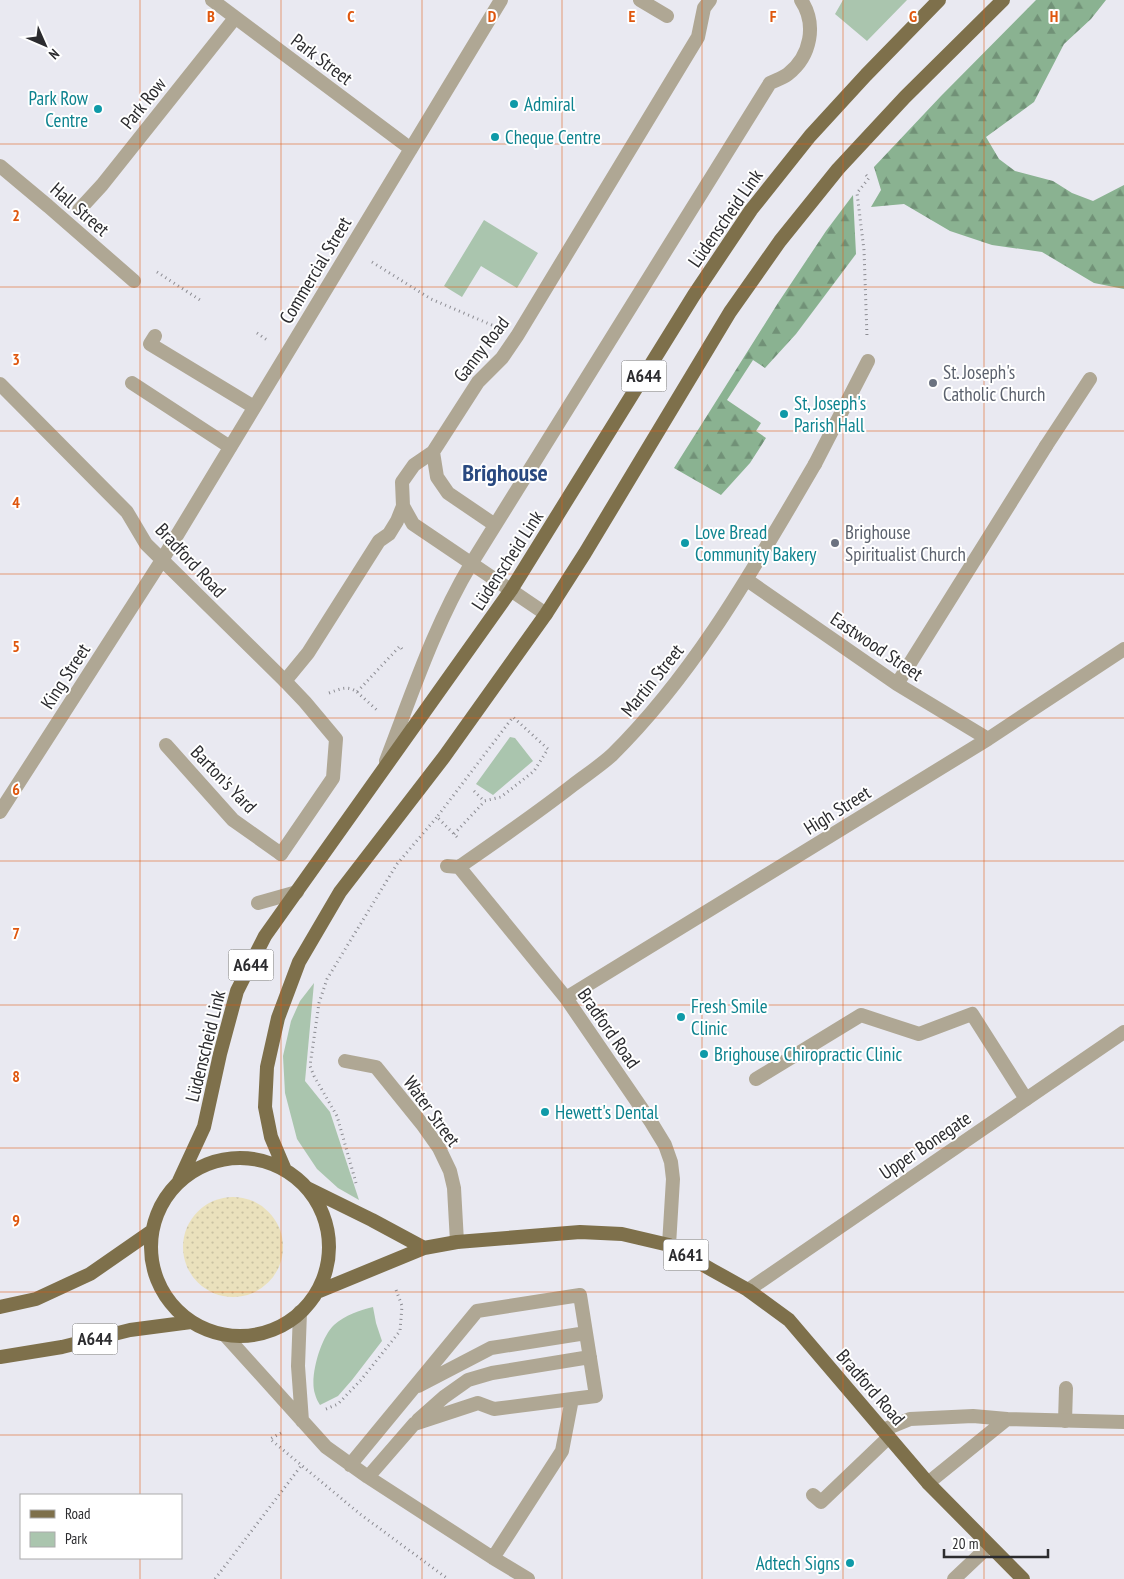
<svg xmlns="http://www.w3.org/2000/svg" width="1124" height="1579" viewBox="0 0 1124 1579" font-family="'PT Sans Narrow',sans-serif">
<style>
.green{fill:#aac5ae}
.forest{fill:url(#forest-firs)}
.sand{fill:url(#sand-dots)}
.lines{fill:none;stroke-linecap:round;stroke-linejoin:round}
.path{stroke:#8c8c92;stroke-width:3;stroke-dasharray:1 4;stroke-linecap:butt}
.service{stroke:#afa794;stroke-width:14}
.pedestrian{stroke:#afa794;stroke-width:14}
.minor{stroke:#afa794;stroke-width:14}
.primary{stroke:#7e704b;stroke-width:14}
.grid{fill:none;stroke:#df570e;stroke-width:1;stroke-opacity:0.55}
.culture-dot{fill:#0f9aa8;stroke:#fff;stroke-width:2}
.worship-dot{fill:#6b7280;stroke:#fff;stroke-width:2}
.labels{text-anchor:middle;stroke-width:4;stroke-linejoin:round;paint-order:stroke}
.shield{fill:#fff;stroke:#6b6b6d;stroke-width:1}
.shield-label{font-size:18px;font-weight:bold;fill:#2c2c2f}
.street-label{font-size:19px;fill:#2c2c2f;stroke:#fff}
.culture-label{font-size:19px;fill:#0d838f;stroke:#fff;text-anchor:start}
.worship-label{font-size:19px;fill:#5b616d;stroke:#fff;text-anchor:start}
.district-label{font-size:24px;font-weight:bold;fill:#294980;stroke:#fff}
.grid-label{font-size:16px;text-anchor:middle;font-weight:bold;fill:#df570e;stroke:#fff;stroke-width:4;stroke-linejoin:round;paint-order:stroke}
</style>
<defs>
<pattern id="forest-firs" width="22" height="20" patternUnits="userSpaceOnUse" patternTransform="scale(1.25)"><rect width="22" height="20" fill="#8ab291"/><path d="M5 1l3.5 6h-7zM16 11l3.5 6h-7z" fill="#719177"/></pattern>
<pattern id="sand-dots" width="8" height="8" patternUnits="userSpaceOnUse" patternTransform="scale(1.25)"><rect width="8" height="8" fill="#eae1bc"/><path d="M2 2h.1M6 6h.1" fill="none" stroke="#c9c1a2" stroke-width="1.8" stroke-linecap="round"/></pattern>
</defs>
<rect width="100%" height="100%" fill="#e9e9f1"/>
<path class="green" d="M 843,0 L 907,0 L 867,41 L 835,14 Z
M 484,220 L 538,253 L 517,288 L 481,266 L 462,297 L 444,286 Z
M 510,737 L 515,738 L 533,761 L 493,795 L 476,784 Z
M 314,983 L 305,1081 L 330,1112 L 359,1200 L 338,1188 L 317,1169 L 297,1139 L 285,1093 L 283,1056 L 291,1021 L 300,1001 Z
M 373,1307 L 376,1323 L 382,1341 L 352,1380 L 338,1396 L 320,1405 C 318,1402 316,1398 315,1394 C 309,1377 321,1337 334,1325 C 345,1315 360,1310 373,1307 Z"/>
<path class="forest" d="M 1036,0 L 1106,0 L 1091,19 L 1064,44 L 1034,102 L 986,137 L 999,159 L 1015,171 L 1053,181 L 1072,193 L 1093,201 L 1124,185 L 1124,289 L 1094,283 L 1042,252 L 992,245 L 950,231 L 904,204 L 871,207 L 881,190 L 874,167 L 941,96 Z
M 853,195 L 856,254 L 796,334 L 765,368 L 753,360 L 727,400 L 761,423 L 756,431 L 766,438 L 750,463 L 721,495 L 674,468 L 778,303 L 826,231 Z"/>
<path class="sand" d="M183 1247a50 50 0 1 1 100 0a50 50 0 1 1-100 0Z"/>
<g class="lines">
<path class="path" d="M 866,175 L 869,178 L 857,193 L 864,250 L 867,337
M 372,262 L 431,299 L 494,326
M 157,272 L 200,300
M 257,333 L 267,340
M 357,692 L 379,712
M 329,693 C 340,689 347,685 357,692 L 400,646 L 402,649
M 454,834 L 484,802
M 457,837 L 437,817 L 513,717 L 548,749 L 534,771 L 501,797 L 484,801 L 472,789
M 356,1183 L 337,1116 L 314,1076 L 310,1066 L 319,1003 L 327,979 L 397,864 L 437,817
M 326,1409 L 338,1404 L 361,1380 L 400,1331 L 402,1306 L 395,1287
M 281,1433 L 270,1439 L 360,1514 L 448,1579
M 215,1579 L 301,1466"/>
<path class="service" d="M 155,336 L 150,344 L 254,407
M 132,383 L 230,447
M 1046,446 L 1090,379
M 433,452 L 437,477 L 448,493 L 495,525
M 815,464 L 868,361
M 403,506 L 413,524 L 546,614
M 285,681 L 308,653 L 379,541 L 389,534 L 397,521 L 403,506 L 402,482 L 414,465 L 433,452 L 478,382 L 502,358 L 517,336 L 698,37 L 704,8 L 710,0
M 166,745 L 233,820 L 281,854
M 386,761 C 412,694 434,626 471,564 L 770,83 C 776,80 783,78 788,74 C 811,56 817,24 801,0
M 258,903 L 297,892
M 756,1079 L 861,1015 L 919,1034 L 972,1014 L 1026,1099
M 300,1312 L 298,1366 L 302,1421
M 225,1335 L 326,1447 L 368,1477 L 493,1558 L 528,1579
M 418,1386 L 491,1348 L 586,1333
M 418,1420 L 444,1397 L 468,1380 L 492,1373 L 590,1357
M 1065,1421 L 1066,1388
M 350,1465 L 477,1311 L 580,1295 L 596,1396 L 572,1399
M 368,1477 L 414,1424 L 478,1403 L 494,1409 L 572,1399 L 562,1451 L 493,1558
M 813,1495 L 821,1502 L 889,1437
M 954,1579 L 989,1546"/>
<path class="pedestrian" d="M 640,0 L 667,16"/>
<path class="minor" d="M 212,0 L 411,149
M 0,166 L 48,206 L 134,281
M 79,210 L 102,185 L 235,18
M 0,384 L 127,512 L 146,544 L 285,681 L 305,702 L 336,739 L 333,778 L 281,854
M 747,580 L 897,684 L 988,739
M 897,684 L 1046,446
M 0,812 L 162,560 L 501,0
M 447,866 L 459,867 L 566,998 L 651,1122 L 665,1145 L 671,1162 L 673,1179 L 669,1245
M 459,867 C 498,840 536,814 573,785 C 586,775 600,766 612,755 C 697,671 755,566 815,464
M 566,998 L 988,739 L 1124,649
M 345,1061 L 376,1067 L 422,1124 L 439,1148 L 450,1171 L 454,1188 L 457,1242
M 748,1290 L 1124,1032
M 883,1430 L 910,1419 L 973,1416 L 1007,1419 L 1124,1422
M 928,1483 L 1007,1419"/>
<path class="primary" d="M151 1247a89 89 0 1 1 178 0a89 89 0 1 1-178 0Z
M 285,1170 L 271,1137 L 265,1107 L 267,1067 L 278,1018 L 299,962 L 340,892 L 444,757 L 546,614 L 585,553 L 730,312 L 780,241 L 838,169 L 905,97 L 1003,0
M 179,1181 L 204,1127 L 220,1054 L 237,991 L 265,936 L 511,590 L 694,295 L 751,210 L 810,136 L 866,75 L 939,0
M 307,1188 L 372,1220 L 424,1248
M 317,1292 L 424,1248 L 457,1242 L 580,1232 L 622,1234 L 669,1245 L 712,1270 L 748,1290 L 789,1320 L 928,1483 L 1023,1579
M 0,1307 L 36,1299 L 90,1274 L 152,1231
M 0,1357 L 62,1347 L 130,1330 L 191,1322"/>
</g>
<path class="grid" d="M 140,0 L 140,1495M 281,0 L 281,1579M 422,0 L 422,1579M 562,0 L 562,1579M 702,0 L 702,1579M 843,0 L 843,1579M 984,0 L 984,1579M 0,144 L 1124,144M 0,287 L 1124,287M 0,431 L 1124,431M 0,574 L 1124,574M 0,718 L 1124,718M 0,861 L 1124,861M 0,1005 L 1124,1005M 0,1148 L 1124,1148M 0,1292 L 1124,1292M 0,1435 L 1124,1435M 140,1558 L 140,1579"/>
<g class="culture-dot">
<circle cx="514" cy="104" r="5"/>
<circle cx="98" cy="109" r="5"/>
<circle cx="495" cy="137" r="5"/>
<circle cx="784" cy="414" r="5"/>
<circle cx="685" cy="543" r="5"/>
<circle cx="681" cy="1017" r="5"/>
<circle cx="704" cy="1054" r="5"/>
<circle cx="545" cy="1112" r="5"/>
<circle cx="850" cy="1563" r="5"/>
</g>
<g class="worship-dot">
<circle cx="933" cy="383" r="5"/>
<circle cx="835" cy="543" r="5"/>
</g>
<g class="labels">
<g class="shield">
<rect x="621.5" y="360.5" width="45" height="31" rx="4"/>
<rect x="228.5" y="949.5" width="45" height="31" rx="4"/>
<rect x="663.5" y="1239.5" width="45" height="31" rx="4"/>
<rect x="72.5" y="1323.5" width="45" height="31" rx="4"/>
</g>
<g class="shield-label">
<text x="644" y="382">A644</text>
<text x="251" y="971">A644</text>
<text x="686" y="1261">A641</text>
<text x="95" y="1345">A644</text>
</g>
<g class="street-label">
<text transform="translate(322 59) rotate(37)" y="7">Park Street</text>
<text transform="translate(143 103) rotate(-51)" y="7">Park Row</text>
<text transform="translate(80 209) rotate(41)" y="7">Hall Street</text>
<text transform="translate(725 218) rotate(-55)" y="7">Lüdenscheid Link</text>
<text transform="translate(315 270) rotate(-59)" y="7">Commercial Street</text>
<text transform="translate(481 349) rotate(-52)" y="7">Ganny Road</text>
<text transform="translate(191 560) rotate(47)" y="7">Bradford Road</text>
<text transform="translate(507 560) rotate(-57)" y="7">Lüdenscheid Link</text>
<text transform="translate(877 646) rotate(34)" y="7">Eastwood Street</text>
<text transform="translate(65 676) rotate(-57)" y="7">King Street</text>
<text transform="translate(652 680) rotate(-51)" y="7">Martin Street</text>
<text transform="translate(224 779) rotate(46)" y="7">Barton's Yard</text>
<text transform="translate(837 810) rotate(-32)" y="7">High Street</text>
<text transform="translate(609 1028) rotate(55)" y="7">Bradford Road</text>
<text transform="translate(205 1046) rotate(-76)" y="7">Lüdenscheid Link</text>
<text transform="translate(432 1111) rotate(54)" y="7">Water Street</text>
<text transform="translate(925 1145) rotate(-34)" y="7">Upper Bonegate</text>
<text transform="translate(871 1387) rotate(49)" y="7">Bradford Road</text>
</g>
<g class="culture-label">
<text x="88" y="105" text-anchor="end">Park Row<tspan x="88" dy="22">Centre</tspan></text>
<text x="524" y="111">Admiral</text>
<text x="505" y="144">Cheque Centre</text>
<text x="794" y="410">St, Joseph's<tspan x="794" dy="22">Parish Hall</tspan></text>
<text x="695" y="539">Love Bread<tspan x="695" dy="22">Community Bakery</tspan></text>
<text x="691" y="1013">Fresh Smile<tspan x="691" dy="22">Clinic</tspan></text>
<text x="714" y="1061">Brighouse Chiropractic Clinic</text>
<text x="555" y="1119">Hewett's Dental</text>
<text x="840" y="1570" text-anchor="end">Adtech Signs</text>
</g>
<g class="worship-label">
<text x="943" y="379">St. Joseph's<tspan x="943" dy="22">Catholic Church</tspan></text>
<text x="845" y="539">Brighouse<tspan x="845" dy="22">Spiritualist Church</tspan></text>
</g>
<g class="district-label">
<text x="505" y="481">Brighouse</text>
</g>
</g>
<g class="grid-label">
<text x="211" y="22">B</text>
<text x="351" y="22">C</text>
<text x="492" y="22">D</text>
<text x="632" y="22">E</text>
<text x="773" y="22">F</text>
<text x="913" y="22">G</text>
<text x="1054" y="22">H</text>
<text x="16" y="221">2</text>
<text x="16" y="365">3</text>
<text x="16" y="508">4</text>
<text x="16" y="652">5</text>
<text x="16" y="795">6</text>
<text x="16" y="939">7</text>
<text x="16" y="1082">8</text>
<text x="16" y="1226">9</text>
</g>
<rect x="20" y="1494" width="162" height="65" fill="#ffffff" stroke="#ababac"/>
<rect x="30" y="1510" width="25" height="8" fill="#7e704b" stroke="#ababac"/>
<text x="65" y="1519" font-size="15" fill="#2c2c2f">Road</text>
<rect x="30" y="1532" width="25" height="15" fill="#aac5ae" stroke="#ababac"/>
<text x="65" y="1544" font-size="15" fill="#2c2c2f">Park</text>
<g transform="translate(45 45) rotate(135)" stroke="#ffffff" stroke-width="4" paint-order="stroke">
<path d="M0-4L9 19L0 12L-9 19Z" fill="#2c2c2f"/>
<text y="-8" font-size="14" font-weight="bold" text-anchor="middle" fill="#2c2c2f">N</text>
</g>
<path d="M944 1549v8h104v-8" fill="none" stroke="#2c2c2f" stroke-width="2.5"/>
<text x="952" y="1549" font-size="15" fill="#2c2c2f" stroke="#ffffff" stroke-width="4" paint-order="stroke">20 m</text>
</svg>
